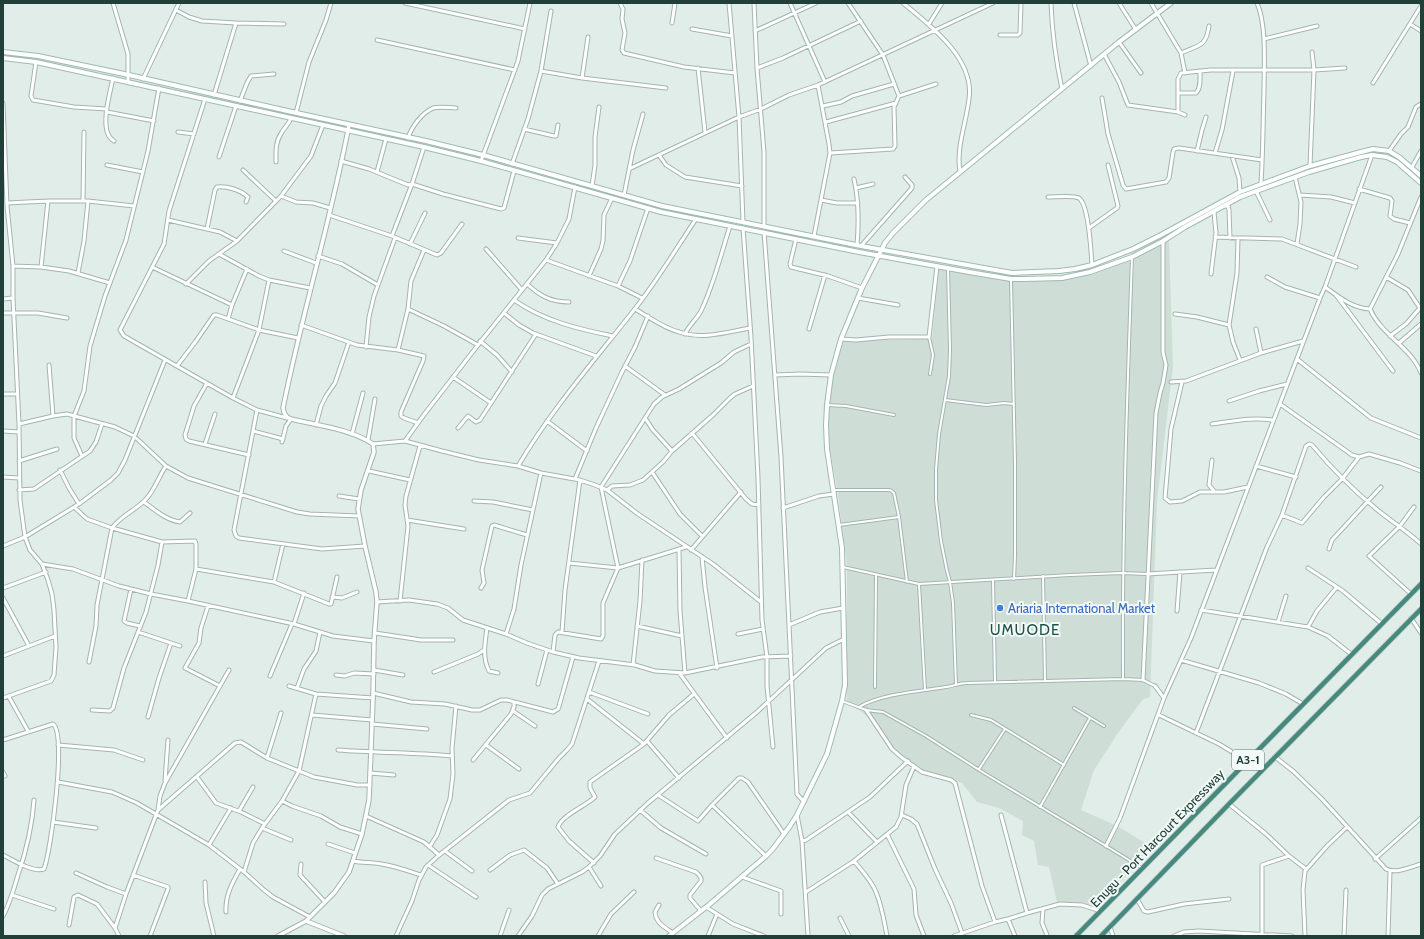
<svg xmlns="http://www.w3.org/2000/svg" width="1424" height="939" viewBox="0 0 1424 939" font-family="Cabin,sans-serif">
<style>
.built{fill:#cfddd7}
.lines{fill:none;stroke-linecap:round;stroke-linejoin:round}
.pedestrian-casing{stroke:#a3b5b0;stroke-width:4}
.minor-casing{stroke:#a3b5b0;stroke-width:5}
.tertiary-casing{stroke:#a3b5b0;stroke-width:5.5}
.secondary-casing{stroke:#9fbab2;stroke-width:6}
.trunk-casing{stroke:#c1c9c8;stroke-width:6}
.pedestrian{stroke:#fff;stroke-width:2}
.minor{stroke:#fff;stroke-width:3}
.tertiary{stroke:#fff;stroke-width:3.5}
.secondary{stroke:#fff;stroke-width:4}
.trunk{stroke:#468a7e;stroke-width:4.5}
.shop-dot{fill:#3f7fe0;stroke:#f2f9f6;stroke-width:1.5}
.labels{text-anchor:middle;stroke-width:4;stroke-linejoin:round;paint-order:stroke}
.shield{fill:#f2f9f6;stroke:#5f7772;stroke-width:1}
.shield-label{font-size:12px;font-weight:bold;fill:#203f39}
.shop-label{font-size:13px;fill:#366cbe;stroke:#f2f9f6;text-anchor:start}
.street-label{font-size:13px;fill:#203f39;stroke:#f2f9f6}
.quarter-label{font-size:15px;letter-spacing:1px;fill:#1a5348;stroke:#f2f9f6}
</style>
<rect width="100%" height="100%" fill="#e1ede8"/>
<path class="built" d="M 1169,240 L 1173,366 L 1157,501 L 1150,697 L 1143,699 L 1118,733 L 1094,770 L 1081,810 L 1117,826 L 1152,847 L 1098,907 L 1082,903 L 1057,902 L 1049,867 L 1038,865 L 1034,841 L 1022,835 L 1023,821 L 999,808 L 977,802 L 962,783 L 926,773 L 899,757 L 871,719 L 847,701 L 847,565 L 837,488 L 827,433 L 829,388 L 842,341 L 932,339 L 939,265 L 1030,278 L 1077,277 L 1124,261 Z"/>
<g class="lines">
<defs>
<path id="pedestrian" d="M 948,269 L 950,350 L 949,376 L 939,434 L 936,469 L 936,500 L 941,541 L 947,571 L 950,582 L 953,603 L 956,685
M 1011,280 L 1015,463 L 1015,556 L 1014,579
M 929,337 L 933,355 L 930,374
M 945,400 L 986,405 L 1004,403 L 1014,404
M 827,405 L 846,406 L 894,415
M 834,490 L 890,490 L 894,493 L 895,498 L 899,517 L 907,582
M 839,525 L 899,517
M 843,567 L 919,584 L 1070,575 L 1122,573 L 1147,574
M 1043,576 L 1045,681
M 993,580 L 995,681
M 919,584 L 925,690
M 1123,679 C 1122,538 1127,398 1132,258
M 875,687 L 876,574
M 842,701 L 866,710 L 883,712 L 926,736 L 984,773 L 1106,846 L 1142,868
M 859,707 C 881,694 920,691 946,687 C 953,686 960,683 967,683 L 1123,679 L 1143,680 L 1155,686
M 1074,708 L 1104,726
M 971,715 L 991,720 L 1064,765
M 979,769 L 1005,729
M 1040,807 L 1090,718"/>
<path id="minor" d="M 113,3 L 128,54 L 128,81
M 405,3 L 525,29
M 620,3 L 623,9 L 622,19 L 625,33 L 622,50 L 624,53 L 684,67 L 735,73
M 729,3 L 739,117 L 743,222
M 754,3 L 757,68 L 764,152 L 764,226
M 790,3 L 825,82
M 903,3 C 931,26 975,59 969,99 C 966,124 956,147 960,172
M 1051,3 C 1052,32 1056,61 1062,89
M 1074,3 L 1091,66
M 1119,3 L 1136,30
M 1151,3 L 1181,53 L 1185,73
M 1257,3 C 1267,25 1264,67 1264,91 C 1263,122 1263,152 1261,183
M 176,10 L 189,17 L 202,21 L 236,23 L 284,24
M 672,23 L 675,3
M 929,24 L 942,3
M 1410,24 L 1421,31
M 692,29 L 732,36
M 755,31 L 816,3
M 1000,35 L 1018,35 L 1020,33 L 1021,3
M 1264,39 L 1317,26
M 377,40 L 515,70
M 1119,42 L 1141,73
M 1181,53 C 1199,45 1206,47 1209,26
M 1104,54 L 1119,82 L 1128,105 L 1178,112 L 1185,115
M 36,62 L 31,96 L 33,100 L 74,107 L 107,109
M 698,68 L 705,132
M 757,68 L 783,58 L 861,21
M 541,71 L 582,78 L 666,88
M 113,78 C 110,93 102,120 108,134 C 109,137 111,139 114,141
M 582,78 L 588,37
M 143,79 L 179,3
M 1373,83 L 1421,6
M 1178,93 L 1196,93 C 1201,88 1200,79 1200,71
M 214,95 L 236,23
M 899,96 L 936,84
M 1102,98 L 1108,134 L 1123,185 L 1126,189 L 1166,182 L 1169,178 L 1173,152 L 1174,149 L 1179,148 L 1262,160
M 205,99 L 169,211 L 164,244 L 120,330 L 124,336 L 233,398 L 257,410 L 287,418
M 240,101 L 247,83 L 251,76 L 274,74
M 3,103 L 7,206 L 13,266 L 13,298 L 19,424 L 20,500 L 25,537 L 30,550 L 42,564 L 48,580 L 52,594 L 54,610 L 56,647 L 54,675 L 51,681 L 3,698
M 823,106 L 841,102 L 852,96 L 894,84
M 107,112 L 154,121
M 1178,112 L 1178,79 L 1181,73 L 1211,70 L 1314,70 L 1345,68
M 296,113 L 309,62 L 326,20 L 331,3
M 826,122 L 896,103
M 524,129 L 554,136 L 556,136 L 558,125
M 178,132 L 194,134
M 408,138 C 412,126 422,113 433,108 C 440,106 450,108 456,108
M 1197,151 L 1202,130 L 1206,117
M 1389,151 L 1401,134 L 1408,127 L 1416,107 L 1421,104
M 830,153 L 893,149 L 895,146 L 894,107 L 899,96 L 883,55 L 848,3
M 1215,153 L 1222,130 L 1233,71
M 659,155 L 666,165 L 685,177 L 742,186
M 1232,156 L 1239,178 L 1240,192
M 219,157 L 236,106
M 341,161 L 369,169 L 408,185 L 412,184 L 443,194 L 501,209 L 504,208 L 514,171
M 481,161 L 518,61 L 530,3
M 276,162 C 276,151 275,142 282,132 C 285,127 289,124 291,118
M 512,164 L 528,119 L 541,71 L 551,11
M 107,165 L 143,172
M 1310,166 L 1314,70 L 1312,52
M 1412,167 L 1421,151
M 629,169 L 739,117 L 761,109 L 789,95 L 818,85 L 993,3
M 243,170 L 276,201
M 377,172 L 386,139
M 1295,177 L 1301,202 L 1300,224 L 1297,244
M 854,179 C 859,201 859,222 857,245
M 592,186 L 595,165 L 595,137 L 599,107
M 856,188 L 873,184
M 1359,189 L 1390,198 L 1392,201 L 1390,216 L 1394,219 L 1410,223
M 1256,191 L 1270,220
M 624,195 L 633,150 L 643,114
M 1300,195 L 1331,197 L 1355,203
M 281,196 L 296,202 L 313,203 L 330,208
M 1048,197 C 1055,197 1073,195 1079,198 C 1089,205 1091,252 1092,265
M 1421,197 L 1398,254 L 1370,309 C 1381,335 1411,347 1421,373
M 821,200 L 837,203 L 858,203
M 83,201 L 84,132
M 7,203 L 48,201 L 88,201 L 134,206
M 1224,206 L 1228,206 L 1229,210 L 1230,238
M 329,215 L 392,236 L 437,255 L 441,253 L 462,224
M 168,220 L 220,232 L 237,241
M 743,228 L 751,337 L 758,478 L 762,620 L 767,657 L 767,686 L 773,747
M 1089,228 L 1117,208 L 1118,206 L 1108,165
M 207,229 L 215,190 L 217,187 C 227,186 241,190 248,197 L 246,202
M 764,232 L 781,457 L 797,794 L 804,802
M 392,236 L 412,184 L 424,147
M 814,236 L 830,153 L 829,144 L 818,85
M 1215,237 L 1282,239 L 1356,267
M 518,238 L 557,243
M 1238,238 L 1237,273 L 1229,325 L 1233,342 L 1240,360
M 796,239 L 790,264 L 791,267 L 828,276 L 862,288
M 410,244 L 425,213
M 861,246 L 912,188 L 912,185 L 905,177
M 486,249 L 522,290
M 284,251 L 316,263
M 219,254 L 259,276 L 269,280 L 310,288
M 318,256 L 342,264 L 378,285
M 546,260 L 618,286 L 630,261 L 648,208
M 13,266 L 41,267 L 69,271 L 110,283
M 41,267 L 48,201
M 152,267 L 232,305
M 78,273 L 84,241 L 88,201
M 1211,274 L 1216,233 L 1214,212
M 589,276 L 601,249 L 603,241 L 604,215 L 612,198
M 1267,277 L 1285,287 L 1320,298
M 1386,277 L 1408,290 L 1420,308 L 1406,324 L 1390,336
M 186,284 L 209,261 L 237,241 L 281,196 L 311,156 L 323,125
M 527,284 C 540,296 551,302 569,302
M 618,286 L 642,298
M 1325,287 C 1339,297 1352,308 1370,309
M 1336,295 L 1393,371
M 858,298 L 898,305
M 3,299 L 13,298
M 514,300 C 544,321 578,329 613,336
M 408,309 L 444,326 L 478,345
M 635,309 C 649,317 663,328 679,332 C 703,340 727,332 750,328
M 3,313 L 38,313 L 67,318
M 504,313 L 519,325 L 533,333 L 596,356
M 1175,314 L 1197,317 L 1229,325
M 228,319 L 232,305 L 247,269
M 301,325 L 357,345 L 398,350 L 424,356 L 423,361 L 401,412 L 401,416 L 404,418 L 418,423
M 809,329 L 825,275
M 1256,329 L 1261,353
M 685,334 C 689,325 697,319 701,311 C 714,284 721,254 730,226
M 841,339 L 856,340 L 889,337 L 929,337 L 937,266
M 480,341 L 497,355 L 512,372
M 1399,343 L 1421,324
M 366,347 L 369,317 L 374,296 L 395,238
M 398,350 L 408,309 L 411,281 L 424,250
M 1297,359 L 1371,418 L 1421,438
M 49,365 L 53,416
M 177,366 L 196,341 L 214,315 L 217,315 L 259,330 L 298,338
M 625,366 L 665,395
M 775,375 L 800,374 L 831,375
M 453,377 L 491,403
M 1171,382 L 1186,381 L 1261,353 L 1303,341
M 1182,382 L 1171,429 L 1165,498 L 1170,502 L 1182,501 L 1200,492 L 1224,492 L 1248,487
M 207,383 L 194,406 L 185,435 L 186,439 L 189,441 L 249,455
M 3,394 L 17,394
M 233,398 L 259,330 L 269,280
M 1229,401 L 1259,391 L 1287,384
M 1280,404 L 1352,455 L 1359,457
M 257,410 L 234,530 L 236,536 L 239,538 L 322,549 L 365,546
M 645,418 L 653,430 L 672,451
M 547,421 L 587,451
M 19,424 L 53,416 L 67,414 L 115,427 L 134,436 L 166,466 L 188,478 L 297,512 L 310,514 L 359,516
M 1212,424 C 1235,421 1250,417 1273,420
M 316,425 L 321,406 L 326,396 L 335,383 L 349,342
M 458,428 L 468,416 L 476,422 L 480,420 L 536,334
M 3,431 L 19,432
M 253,431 L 283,439
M 692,433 L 746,499 L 752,504 L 759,505
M 352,434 L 363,393
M 368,440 L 375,399
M 405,441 L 423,416 L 478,345 L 546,260 L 557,243 L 569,219 L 575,187
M 282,442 L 286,426 L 291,419
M 205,444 L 215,414
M 373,444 L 405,441 L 442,451 L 479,460 L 518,466 L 541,473 L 580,480 L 595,485 L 607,490 L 638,514 L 713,564 L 761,602
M 82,456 L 74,438 L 74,416 L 84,391 L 90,346 L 105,296 L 126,240 L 148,151 L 159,88
M 1212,460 L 1209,485 L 1214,491
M 19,461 L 57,449
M 518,466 C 551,410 594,361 634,310 C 657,281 676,249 696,219
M 1256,466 L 1296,477
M 60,470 L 69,488 L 79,504
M 369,471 L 410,480
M 652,472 L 680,514 L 702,536
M 3,477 L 19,478
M 575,479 L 596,428 L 622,372 L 635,347 L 648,316
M 19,490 L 34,489 L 90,451 L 96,442 L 102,424
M 607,490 L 612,486 L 630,485 L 643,480 L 663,462 L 672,451 L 713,415 L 730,398 L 735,394 L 753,386
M 339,496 L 359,499
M 474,501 L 493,502 L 533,510
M 144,502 C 155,510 166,520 180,522 L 190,513
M 74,507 L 87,519 L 112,528 L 162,542 L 195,541 L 196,544 L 196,569 L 188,601
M 783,508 L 819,496 L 834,494
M 1282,515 L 1302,523 L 1324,497 L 1342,479 L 1359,457 L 1369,454 L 1400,463 L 1421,471
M 407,520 L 464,529
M 3,546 L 25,537 L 79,504 L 111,480 L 118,473 L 125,460 L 165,360
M 679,549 L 680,611 L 685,673
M 1329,549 L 1332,540 L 1381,487
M 691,550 L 741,492
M 702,557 L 705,587 L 717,668
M 569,563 L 618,568 L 686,547
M 42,564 L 73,569 L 119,586 L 151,594 L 188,601 L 294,624 L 333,636 L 374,641
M 1308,568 L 1343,591 L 1382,624
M 196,569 L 274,582 L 329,604 L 331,604 L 337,577
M 1147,574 L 1216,570
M 274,582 L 283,544
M 3,588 L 46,572
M 481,588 L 484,583 L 482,570 L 492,526 L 494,525 L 527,535
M 131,589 L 124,621 L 127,623 L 140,626
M 1411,594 L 1369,556 L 1400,526 L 1414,507
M 332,597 L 342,598 L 357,592
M 3,598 L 29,646
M 400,601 L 408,526 L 405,505 L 406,496 L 420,446
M 377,602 L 409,600 L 437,604 L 448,608 L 463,620 L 506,634 L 527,643 L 553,652 L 579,658 L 635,665 L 655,671 L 685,673 L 762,657 L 791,656
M 208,606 L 201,628 L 199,643 L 185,668 L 220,686
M 1201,610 L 1308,627 L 1328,636 L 1351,654
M 1177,611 L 1180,572
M 1411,618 L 1421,633
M 1278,622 L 1286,596
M 294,624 L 304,593
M 789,625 L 820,612 L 843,608
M 637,626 L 682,636
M 1308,627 L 1317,611 L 1337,587
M 487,628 C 485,643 482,657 489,671 L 498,673
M 138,632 L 180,646
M 562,632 L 565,590 L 580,480
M 375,633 L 421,640 L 453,640
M 506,634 L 514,609 L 521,565 L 541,473
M 738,634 L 763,629
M 553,652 L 555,635 L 558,632 L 601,639 L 603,636 L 603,603 L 618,568 L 601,487 L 654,404 L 662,397 L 679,389 L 721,363 L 734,352 L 751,344
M 3,656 L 55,636
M 1181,660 L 1259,683 L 1286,694 L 1303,704
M 89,662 L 96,626 L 97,605 L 112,528 C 121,515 137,510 147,498 C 155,489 159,476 166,466
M 633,665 L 640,601 L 642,560
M 374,670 L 403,675
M 434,672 L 478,654 L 484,650
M 680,674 L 727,738
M 336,675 L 345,676 L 354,673 L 374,674
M 270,676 L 292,624
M 1143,680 L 1156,413 L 1160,393 L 1163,383 L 1166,365 L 1163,352 L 1163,241
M 538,684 L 547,650
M 289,686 L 316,694 L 373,698
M 297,688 L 304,669 L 316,651 L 320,632
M 589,692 L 648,714
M 373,693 L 411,702 L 445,704 L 472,710 L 480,710 L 501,700 L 507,700 L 553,712 L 558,709 L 559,706 L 573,657
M 9,697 L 28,731
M 1164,698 L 1191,638 L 1320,298 L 1325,287 L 1372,155
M 587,699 L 644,744
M 92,710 L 110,711 L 113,708 L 124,668 L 146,612 L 158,565 L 162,542
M 866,710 L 892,749 L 901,757 L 922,772 L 951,780 L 955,783 L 982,886 L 995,922
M 513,711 L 535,726
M 312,715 L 372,720
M 1159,715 L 1219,744 L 1247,761
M 148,717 L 159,678 L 171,643
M 372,724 L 427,729
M 1196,733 L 1267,547 L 1282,515 L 1306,446 L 1309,444 L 1312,445 C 1333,470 1355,492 1380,512 C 1394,523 1408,532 1421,544
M 3,740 L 53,724 C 67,733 51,851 44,869 C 33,873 13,860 3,855
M 647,741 L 679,778
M 58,745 L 114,750 L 143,760
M 486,745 L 519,769
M 338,750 C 376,753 414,752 452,756
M 1275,757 L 1293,771 L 1322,799 L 1386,869 C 1396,874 1411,867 1421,864
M 267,758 L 281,713
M 473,760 L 511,714 L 514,707 L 514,702
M 3,772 L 5,776
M 370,773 L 394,775
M 197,777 L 216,803 L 241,812 L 265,824
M 165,781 L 168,740
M 58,782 L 112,792 L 137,803 L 209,845 L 244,872 L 264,890 L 273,897 L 310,917
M 658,795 L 698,821 L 712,805 L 739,778 L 742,778 L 748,782 L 784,834
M 282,801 L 292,806 L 321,816 L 340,827 L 362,834
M 1229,804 L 1266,834 L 1289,856 L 1306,869
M 712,805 L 766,856
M 158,810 L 160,796 L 165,783 L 229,670
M 640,810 L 661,828 L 706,854
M 239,811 L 253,787
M 848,812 L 877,842
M 797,815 L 802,841 L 808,936
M 902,815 L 911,819 L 917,824 L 935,869 L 951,903 L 962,933
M 1001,815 L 1027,913
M 366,816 L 424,842 L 439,855
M 53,822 L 96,828
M 262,828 L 291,840
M 887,834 L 914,889 L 916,915 L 924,936
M 802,841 L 806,840 L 870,797 L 908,761
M 328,844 L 355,853
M 209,845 L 231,808
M 430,846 L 437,835 L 450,799 L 453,774 L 452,748 L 456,706
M 1106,846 L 1120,818 L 1164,698 L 1155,686
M 445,851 L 472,871
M 656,858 L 696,872 C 699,875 702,877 701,881 L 690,895 L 690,898 L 701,911
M 1375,859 L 1421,818
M 353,861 C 362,863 372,862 381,864 C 395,866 408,871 421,875
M 854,861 C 862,871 872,881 876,892 C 882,906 884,921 887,936
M 594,863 L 569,841 L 558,827 C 562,815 586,806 595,797 L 590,788 L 590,782 L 644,744 L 669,715 L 694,694
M 301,864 L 300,875 L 325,902
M 428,865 L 476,897
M 589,867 L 601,886
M 490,870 L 510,855 L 524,850 L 547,868 L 558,884
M 244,872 L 253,843 L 262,828 L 282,801 L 299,771 L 316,694
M 76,873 L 107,887 L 126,894
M 133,875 L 168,887 L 168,889 L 150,936
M 742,877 L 781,891 L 781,914
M 205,882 L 206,903 L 214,936
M 806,892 L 854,861 L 896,827 L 901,817 L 906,785 L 914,766
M 12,895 L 54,909
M 1137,899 L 1144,911 L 1148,912 L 1184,904 L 1229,899
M 659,905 L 655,912 C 656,923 664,927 673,933
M 706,907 L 733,924 L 764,936
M 1043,909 L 1042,923 L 1047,935
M 226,912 C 225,896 232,883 240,869
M 3,916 C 10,903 14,889 18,875 C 27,849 32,828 34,800
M 840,918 L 849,936
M 1008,919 L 1015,936
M 69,925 L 74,897 L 78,895 L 97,904 L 115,928 L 119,936
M 1110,927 L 1113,936
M 115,928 L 126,894 L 158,810 L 235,743 L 241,742 L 267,758 L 314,777 L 357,785 L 370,785
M 1262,935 L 1262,865 L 1289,856
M 396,936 L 412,901 L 419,880 L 426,867 L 438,856 L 509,800 L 530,793 L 559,758 L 567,750 L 572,744 L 575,735 L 599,661
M 500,936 L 509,910
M 518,936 L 532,916 L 542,895 L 548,889 L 582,872 L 589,867 L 600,856 L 615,834 L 648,803 L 757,712 L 826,648 L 844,639
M 598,936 L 611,914 L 634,892
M 708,936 L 717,914
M 954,936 L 995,922 L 1008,919 L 1027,913 L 1060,904 L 1082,905 L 1100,911
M 1174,936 L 1184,932 L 1199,931 L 1292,936
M 1305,936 L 1303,890 L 1305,871 L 1327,846 L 1347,827
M 1344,936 L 1346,890
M 1388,936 L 1390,871"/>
<path id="tertiary" d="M 306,921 L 334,893 L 349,872 L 362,834 L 369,800 L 373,698 L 374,641 L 377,602 L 376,592 L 365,546 L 358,509 L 361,490 L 374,452 L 373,444 C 351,429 316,425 291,419 C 285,417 284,413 283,408 C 302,313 331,220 349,125
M 278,936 L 306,921 L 344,936"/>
<path id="secondary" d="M 3,52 L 38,56 L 129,75 L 292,112 L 426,141 L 483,155 L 662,206 L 861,246 L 1012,273 L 1059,271 L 1075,269 L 1092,265 L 1133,249 L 1161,235 L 1240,192 L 1310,166 L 1361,152 L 1373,149 L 1389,151 L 1399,157 L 1421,176
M 3,58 L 36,62 L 424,147 L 481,161 L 661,212 L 859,252 L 969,272 L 1011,279 L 1023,279 L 1062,278 L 1090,272 L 1132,257 L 1163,241 L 1185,227 L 1240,197 L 1309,172 L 1361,157 L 1372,155 L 1387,157 L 1397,162 L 1421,183
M 669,936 L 710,904 L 766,856 L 772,850 L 790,826 L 797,815 L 827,754 L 842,701 L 845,685 L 842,548 L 827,449 L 826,425 L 827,405 L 831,375 L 841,339 L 862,288 L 885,243 L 893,233 L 926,200 L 1119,42 L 1171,3"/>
<path id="trunk" d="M 1076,936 L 1421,584
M 1101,936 L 1229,804 L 1421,609"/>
</defs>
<use href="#pedestrian" class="pedestrian-casing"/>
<use href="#minor" class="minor-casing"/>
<use href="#tertiary" class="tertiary-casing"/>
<use href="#secondary" class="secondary-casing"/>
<use href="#trunk" class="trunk-casing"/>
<use href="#pedestrian" class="pedestrian"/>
<use href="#minor" class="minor"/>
<use href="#tertiary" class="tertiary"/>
<use href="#secondary" class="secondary"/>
<use href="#trunk" class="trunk"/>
</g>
<circle class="shop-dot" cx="1000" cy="608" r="4"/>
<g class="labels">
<rect class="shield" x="1232" y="750" width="32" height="20" rx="3"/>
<g class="shield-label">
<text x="1248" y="764">A3-1</text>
</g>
<g class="shop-label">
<text x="1008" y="613">Ariaria International Market</text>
</g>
<g class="street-label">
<text transform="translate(1157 838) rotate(-46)" y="5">Enugu - Port Harcourt Expressway</text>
</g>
<g class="quarter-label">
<text x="1025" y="635">UMUODE</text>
</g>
</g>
<rect width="1424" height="939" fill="none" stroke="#203f39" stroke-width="8"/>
</svg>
